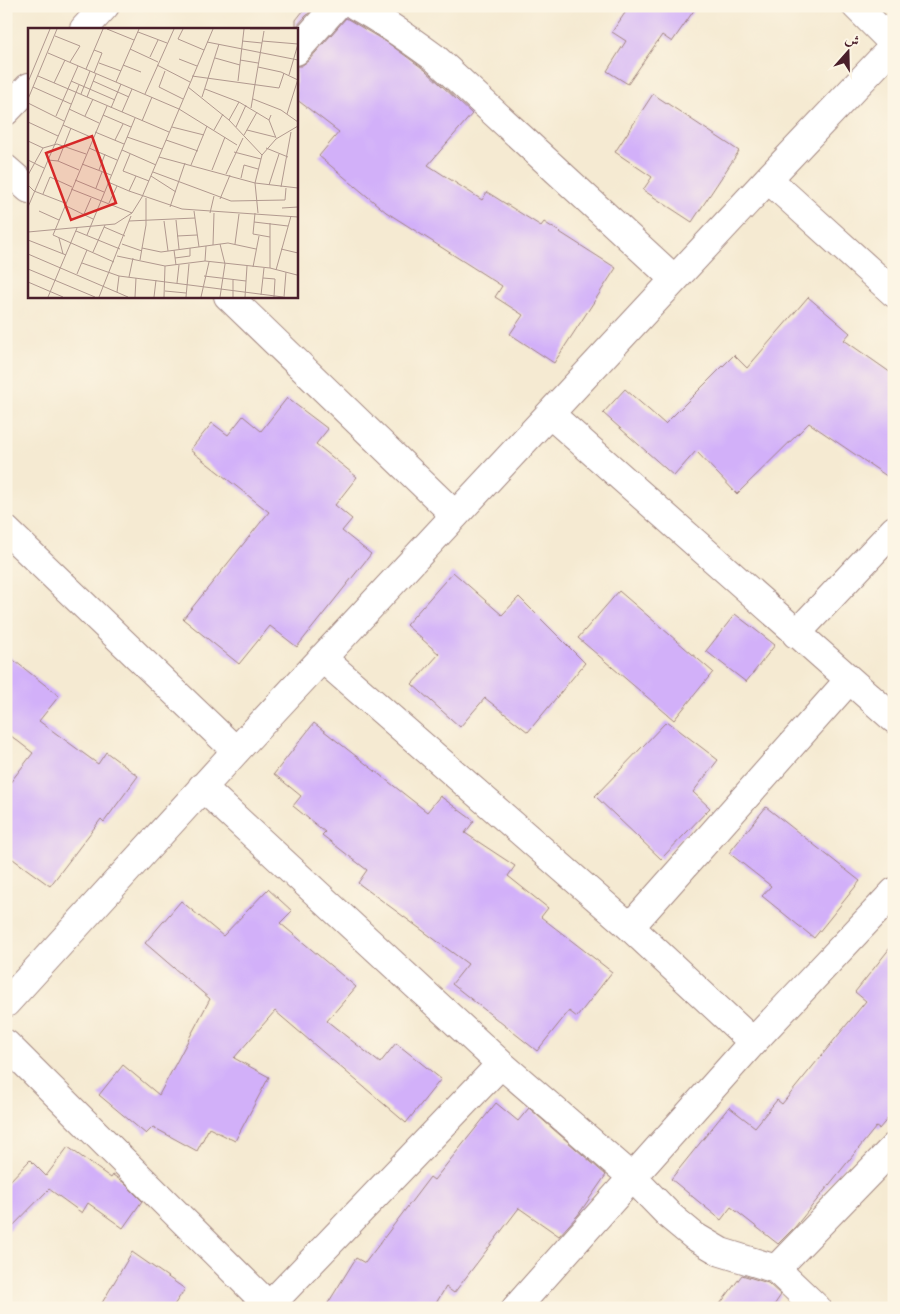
<svg xmlns="http://www.w3.org/2000/svg" width="900" height="1314" viewBox="0 0 900 1314" font-family="'IM FELL French Canon',Amiri,serif">
<style>
.building{fill:#d2b0f9}
.lines{fill:none;stroke-linecap:round;stroke-linejoin:round}
.minor-casing{stroke:#a0847e;stroke-width:30}
.minor{stroke:#fff;stroke-width:28}
.inset-road{fill:none;stroke:#b1998f;stroke-width:1}
.view{fill:#d62828;fill-opacity:0.15;stroke:#d62828;stroke-width:2.5}
.inset-edge{fill:none;stroke:#4a1f2b;stroke-width:2.5}
</style>
<rect width="100%" height="100%" fill="#fcf5e5"/>
<filter id="ink" filterUnits="userSpaceOnUse"><feTurbulence type="fractalNoise" baseFrequency=".02" numOctaves="2"/><feDisplacementMap in="SourceGraphic" scale="10" xChannelSelector="R" yChannelSelector="G"/><feConvolveMatrix kernelMatrix="1 2 1 2 8 2 1 2 1" color-interpolation-filters="sRGB"/></filter>
<filter id="wash" filterUnits="userSpaceOnUse"><feTurbulence type="fractalNoise" baseFrequency=".0096" numOctaves="4" result="noise"/><feDisplacementMap in="SourceGraphic" scale="20" xChannelSelector="R" yChannelSelector="G"/><feGaussianBlur stdDeviation="1.12" result="paint"/><feColorMatrix in="noise" values="0 0 0 0 0 0 0 0 0 0 0 0 0 0 0 0 0 1.4 0 .05"/><feComposite in="paint" operator="in"/></filter>
<g filter="url(#wash)">
<rect width="100%" height="100%" fill="#f5ead2"/>
<g id="blocks">
<path class="building" d="M 307,6 L 315,6 L 296,27 L 296,20 Z
M 622,6 L 697,6 L 672,42 L 662,35 L 628,84 L 607,71 L 626,41 L 612,32 L 627,10 Z
M 346,18 L 388,43 L 425,70 L 472,114 L 428,165 L 482,200 L 487,192 L 541,226 L 544,222 L 616,268 L 554,363 L 510,334 L 523,315 L 495,297 L 502,286 L 386,212 L 319,156 L 339,132 L 296,99 L 296,66 L 301,66 L 308,61 Z
M 653,94 L 739,151 L 692,222 L 643,190 L 652,177 L 615,152 Z
M 808,297 L 850,333 L 844,340 L 894,375 L 894,481 L 809,423 L 737,494 L 696,451 L 674,476 L 603,413 L 625,389 L 665,424 L 734,355 L 747,368 Z
M 287,398 L 328,429 L 316,444 L 357,477 L 335,505 L 352,519 L 342,531 L 371,554 L 297,647 L 270,626 L 239,664 L 183,619 L 269,512 L 190,450 L 212,423 L 228,435 L 243,416 L 261,431 Z
M 453,572 L 502,615 L 519,597 L 585,663 L 528,732 L 485,698 L 460,727 L 412,684 L 439,654 L 406,625 Z
M 619,591 L 713,672 L 674,720 L 578,638 Z
M 735,614 L 775,645 L 746,682 L 706,651 Z
M 6,654 L 59,696 L 39,721 L 98,764 L 106,752 L 138,776 L 104,822 L 101,819 L 50,886 L 6,854 L 6,788 L 33,753 L 6,732 Z
M 667,721 L 718,760 L 693,792 L 710,808 L 661,859 L 595,796 Z
M 314,723 L 427,812 L 440,796 L 474,821 L 465,833 L 515,866 L 508,876 L 548,908 L 541,917 L 612,972 L 577,1017 L 569,1011 L 537,1051 L 452,984 L 468,964 L 358,883 L 367,870 L 322,835 L 325,832 L 293,806 L 301,796 L 274,774 Z
M 766,807 L 860,881 L 814,938 L 762,896 L 771,886 L 729,853 Z
M 268,889 L 292,911 L 280,923 L 356,987 L 327,1021 L 380,1063 L 396,1043 L 441,1079 L 406,1123 L 275,1011 L 234,1058 L 269,1077 L 235,1141 L 209,1128 L 197,1151 L 153,1127 L 146,1134 L 99,1095 L 123,1065 L 159,1095 L 210,999 L 145,943 L 181,901 L 223,936 Z
M 894,943 L 894,1111 L 879,1129 L 876,1127 L 795,1227 L 778,1244 L 731,1207 L 721,1220 L 671,1179 L 729,1107 L 755,1127 L 777,1100 L 782,1104 L 866,1001 L 855,992 Z
M 496,1103 L 518,1121 L 529,1108 L 606,1175 L 578,1215 L 559,1236 L 519,1208 L 454,1293 L 446,1287 L 433,1308 L 325,1308 L 356,1258 L 365,1263 L 430,1177 L 434,1180 Z
M 68,1147 L 111,1178 L 113,1175 L 123,1182 L 142,1201 L 123,1228 L 88,1203 L 82,1213 L 49,1189 L 6,1233 L 6,1185 L 30,1160 L 46,1176 Z
M 132,1252 L 185,1289 L 172,1308 L 99,1308 Z
M 742,1275 L 768,1283 L 781,1295 L 772,1308 L 717,1308 Z"/>
</g>
</g>
<g filter="url(#ink)">
<use href="#blocks" fill-opacity="0" stroke="#a0847e" stroke-width="1"/>
<g class="lines">
<defs>
<path id="minor" d="M 356,6 C 384,21 409,39 435,58 L 674,279
M 856,6 L 894,44
M 84,29 L 105,6
M 296,51 L 336,6
M 6,111 L 29,87
M 6,169 L 29,189
M 768,179 L 894,293
M 228,296 L 455,515
M 550,414 L 894,719
M 6,530 L 236,751
M 796,634 L 894,530
M 322,658 L 630,927 L 753,1042
M 202,787 L 501,1064 L 632,1177 L 670,1216 L 694,1236 L 721,1252 L 776,1269 L 817,1308
M 630,927 L 849,680
M 6,1003 L 236,751 L 768,179 L 894,46
M 6,1044 L 271,1308
M 776,1269 L 894,1147
M 270,1305 L 501,1064
M 516,1308 L 753,1042 L 894,892"/>
</defs>
<use href="#minor" class="minor-casing"/>
<use href="#minor" class="minor"/>
</g>
</g>
<g transform="translate(28 28)">
<rect width="270" height="270" fill="#f5ead2"/>
<path class="inset-road" d="M 79,1 L 106,12M 155,1 L 150,11 L 176,22M 222,1 L 252,1M 110,4 L 139,15M 27,8 L 52,18 L 42,34M 214,13 L 234,15M 234,13 L 270,16M 179,14 L 270,32M 102,21 L 130,34M 66,22 L 74,25 L 66,45M 20,25 L 151,81 L 209,117M 122,29 L 130,12M 187,30 L 212,37M 151,31 L 169,38M 212,32 L 230,35M 71,35 L 93,43M 95,37 L 113,44M 129,37 L 162,54M 230,39 L 253,44 L 270,52M 58,41 L 75,1M 137,43 L 131,59 L 155,71M 261,47 L 270,16M 10,48 L 141,104M 164,48 L 251,60 L 256,45M 43,53 L 87,72M 65,53 L 101,69M 210,53 L 216,1M 0,54 L 22,1M 88,54 L 111,1M 26,55 L 37,32M 51,57 L 35,97 L 65,110M 5,59 L 43,76M 160,59 L 201,92 L 234,127M 177,61 L 211,74 L 241,92M 53,66 L 62,43M 117,66 L 146,1M 59,69 L 68,46M 174,69 L 191,16M 0,71 L 29,1M 225,71 L 253,82 L 270,94M 0,75 L 36,93M 79,78 L 25,207 L 86,234M 83,80 L 93,56M 223,80 L 236,3M 41,81 L 71,95M 94,84 L 104,61M 259,86 L 270,51M 75,87 L 103,99M 243,87 L 241,92 L 248,110M 28,88 L 50,38M 57,88 L 65,71M 201,92 L 211,74M 114,93 L 124,69M 0,94 L 30,108M 144,99 L 176,107M 208,99 L 218,77M 186,102 L 195,86M 219,102 L 247,109M 67,104 L 96,116M 216,107 L 229,84M 99,109 L 134,121M 87,112 L 95,96M 138,112 L 170,123M 0,113 L 15,120 L 29,116 L 58,126M 61,120 L 89,132M 238,120 L 260,129M 94,122 L 128,137M 206,124 L 233,131M 102,126 L 95,143 L 121,153M 131,129 L 227,155 L 270,160M 0,132 L 16,140M 20,132 L 30,133 L 51,142M 30,133 L 43,100M 54,136 L 83,147M 163,137 L 179,98M 71,142 L 77,126M 184,142 L 197,109M 125,144 L 203,173 L 257,172 L 258,160M 198,146 L 215,110M 0,147 L 15,120M 123,148 L 148,164M 213,150 L 216,137 L 230,141M 47,152 L 76,164M 80,154 L 101,163 L 108,148M 0,157 L 6,163 L 37,175M 241,157 L 251,126M 253,159 L 263,104M 68,160 L 74,144M 43,161 L 104,185M 101,163 L 154,181 L 270,189M 15,166 L 22,149 L 44,159M 192,171 L 202,147M 81,175 L 89,158M 36,177 L 65,191M 0,179 L 35,97M 142,179 L 157,135M 254,180 L 270,179M 11,183 L 31,192M 166,183 L 171,219M 182,185 L 186,168M 227,185 L 225,206 L 242,209M 230,185 L 227,155 L 234,127 L 248,111 L 270,98M 56,186 L 63,170M 148,192 L 151,221M 101,193 L 167,190M 136,193 L 140,223M 226,194 L 260,198M 76,199 L 97,208M 48,203 L 92,221M 0,204 L 87,196 L 104,185 L 114,169 L 185,1M 59,207 L 107,90M 149,208 L 169,207M 31,210 L 35,226M 0,212 L 38,227M 94,216 L 114,223M 192,216 L 197,236 L 192,269M 207,216 L 211,186M 185,217 L 186,185M 114,220 L 133,224 L 200,215 L 228,221M 253,221 L 270,225M 146,222 L 148,237M 65,224 L 77,197M 0,226 L 100,269M 89,228 L 137,238 L 177,233 L 242,240 L 269,247M 147,230 L 162,228 L 162,220M 112,232 L 118,197 L 118,170M 177,233 L 178,218M 54,235 L 91,248 L 255,269M 225,239 L 231,208M 242,240 L 242,195M 0,241 L 67,269M 248,242 L 263,188M 49,246 L 59,222M 176,248 L 218,253M 101,249 L 105,230M 235,250 L 247,251 L 246,269M 0,254 L 35,269M 149,255 L 151,237M 137,263 L 158,265M 89,264 L 91,248M 233,267 L 236,240M 20,269 L 49,200M 71,269 L 103,188M 107,269 L 108,250M 126,269 L 128,252M 136,269 L 137,238M 158,269 L 161,236M 173,269 L 181,234M 205,269 L 205,252M 217,269 L 219,238M 256,269 L 258,244"/>
<path class="view" d="M 64,108 L 88,175 L 43,192 L 18,125 Z"/>
<rect width="270" height="270" class="inset-edge"/>
</g>
<rect width="900" height="1314" fill="none" stroke="#fcf5e5" stroke-width="25"/>
<g transform="translate(848 52) rotate(20)" stroke="#fcf5e5" stroke-width="4" paint-order="stroke">
<path d="M0-4L9 19L0 12L-9 19Z" fill="#4a1f2b"/>
<text y="-8" font-size="14" font-weight="bold" text-anchor="middle" fill="#4a1f2b">ش</text>
</g>
</svg>
